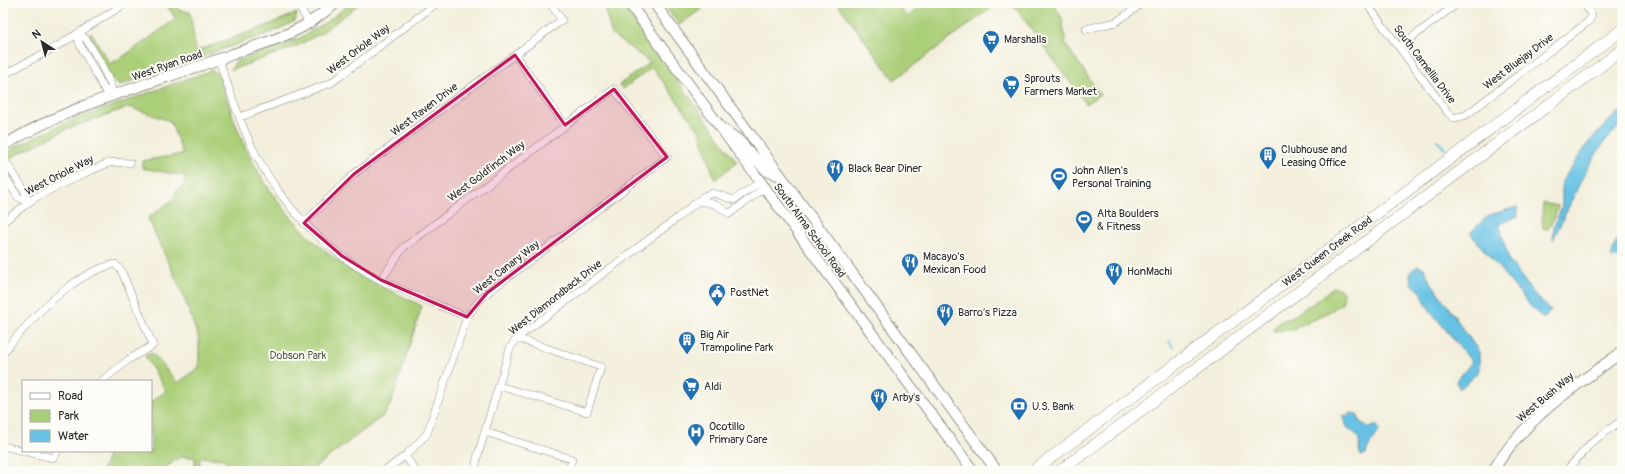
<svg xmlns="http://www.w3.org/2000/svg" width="1625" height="474" viewBox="0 0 1625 474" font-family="Pangolin,sans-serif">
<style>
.green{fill:#abcf79;stroke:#6b7d52}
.water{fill:#67c2e5;stroke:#497688}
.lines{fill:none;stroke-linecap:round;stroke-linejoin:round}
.stream{stroke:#67c2e5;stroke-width:2}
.street-casing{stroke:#8f8d84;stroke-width:8}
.secondary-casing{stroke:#8f8d84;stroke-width:12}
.primary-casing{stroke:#8f8d84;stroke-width:12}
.street{stroke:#fff;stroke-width:7}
.secondary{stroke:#fff;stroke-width:10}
.primary{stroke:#fff;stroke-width:11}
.marked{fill:#c2185b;fill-opacity:0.2;stroke:#c2185b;stroke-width:3;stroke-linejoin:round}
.labels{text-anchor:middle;stroke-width:4;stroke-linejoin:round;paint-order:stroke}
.poi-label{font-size:11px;fill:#2b2b2b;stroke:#fdfcf7;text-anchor:start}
.street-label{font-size:11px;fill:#2b2b2b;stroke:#fdfcf7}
.park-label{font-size:11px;fill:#515c42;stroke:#fdfcf7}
</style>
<rect width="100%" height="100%" fill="#fdfcf7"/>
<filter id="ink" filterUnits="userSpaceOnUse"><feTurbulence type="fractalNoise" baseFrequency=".025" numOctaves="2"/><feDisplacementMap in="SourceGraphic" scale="8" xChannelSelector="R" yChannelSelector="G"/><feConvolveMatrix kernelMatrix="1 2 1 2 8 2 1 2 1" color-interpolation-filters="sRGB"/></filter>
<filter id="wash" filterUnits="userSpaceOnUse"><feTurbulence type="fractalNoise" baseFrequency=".012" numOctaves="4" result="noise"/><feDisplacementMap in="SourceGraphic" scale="16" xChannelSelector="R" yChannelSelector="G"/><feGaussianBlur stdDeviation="0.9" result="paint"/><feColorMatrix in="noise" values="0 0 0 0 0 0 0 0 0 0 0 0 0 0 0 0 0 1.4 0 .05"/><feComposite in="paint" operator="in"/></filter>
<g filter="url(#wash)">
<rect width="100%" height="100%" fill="#f3efdc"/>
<path class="green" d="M 165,3 L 173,3 L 179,10 L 190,12 L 196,51 L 261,28 L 297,13 L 295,21 L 275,31 L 120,85 L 113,81 L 89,38 L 91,32 L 110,64 L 124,56 L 176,19 Z
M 351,3 L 361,3 L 321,33 L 295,47 L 231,70 L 235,62 L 298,39 L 328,21 Z
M 603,3 L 621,3 L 737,162 L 715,180 L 700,132 L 652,67 L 623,89 L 619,85 L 650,62 L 612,35 Z
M 663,3 L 710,3 L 679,25 Z
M 837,3 L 896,3 L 907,17 L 924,3 L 998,3 L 894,80 Z
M 1012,3 L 1053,3 L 1062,18 L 1066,45 L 1100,94 L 1086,104 Z
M 212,70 L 218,74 C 226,96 233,119 242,140 C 263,188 297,230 339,262 C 364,280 394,292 422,306 L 391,404 L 384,415 L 310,471 L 233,471 L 224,459 L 200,457 L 199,471 L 195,471 L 195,457 L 180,457 L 161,471 L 102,471 L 110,451 L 151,451 L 151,402 L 166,391 L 145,356 L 152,353 L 178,383 L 199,367 L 199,339 L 182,292 L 148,218 L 175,198 L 176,191 L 184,185 L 185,176 L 142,168 L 142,161 L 183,154 L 170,121 L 129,107 L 67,129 L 10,158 L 7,154 L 13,148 L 65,123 Z
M 1543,203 L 1558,206 L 1555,216 L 1548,229 L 1543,228 L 1542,215 Z
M 1333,287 L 1339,288 L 1344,294 L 1342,304 L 1322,316 L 1296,327 L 1295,330 L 1272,331 L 1280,321 L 1291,318 L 1306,307 L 1313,304 Z"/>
<path class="water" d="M 1622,111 L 1622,124 L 1605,141 L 1586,170 L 1553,240 L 1554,226 L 1562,206 L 1562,181 L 1589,142 L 1615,115 Z
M 1517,207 L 1518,216 L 1499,224 L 1509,260 L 1536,297 L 1551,310 L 1544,319 L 1533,309 L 1470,233 L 1489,215 Z
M 1622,230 L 1622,251 L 1618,259 L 1610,256 Z
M 1418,266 L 1424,268 L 1429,279 L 1479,352 L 1479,371 L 1460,389 L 1456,382 L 1472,362 L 1429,309 L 1419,290 L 1411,283 L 1410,275 L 1412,270 Z
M 1350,413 L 1357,414 L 1360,422 L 1370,428 L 1376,425 L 1380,429 C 1376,438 1368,444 1366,454 L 1361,456 C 1358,449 1360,446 1359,440 C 1358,433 1352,432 1348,428 C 1345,424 1344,420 1343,415 L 1348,416 Z"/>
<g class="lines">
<path class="stream" d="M 1437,140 L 1445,149
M 1169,341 L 1173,347"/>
</g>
</g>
<g filter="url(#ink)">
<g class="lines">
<defs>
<path id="street" d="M 297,3 L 309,23
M 1366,3 L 1448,113 L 1454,118 L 1466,115 L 1589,21 L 1592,16 L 1584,3
M 1086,29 L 1116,22 L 1143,3
M 78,33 L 86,39 L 99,60 L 111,85 L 112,97
M 78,33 L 79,43 L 103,87 L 112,97
M 1399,47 L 1458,3
M 515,55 L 565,125
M 219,60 C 230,91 240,124 255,153 C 282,206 327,253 381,280 C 409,294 439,305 467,317
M 3,75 L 61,44 L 126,3
M 240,117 L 331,83 L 437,3
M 3,158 L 25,191 L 28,202
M 3,174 L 18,197 L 28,202
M 698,202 C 710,200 721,207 729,214 L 764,188
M 3,222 L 36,197 L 78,176 L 111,162 L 130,163
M 304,223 L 354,174 L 562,20 L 550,3
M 381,280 L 403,248 L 614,89 L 667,157 L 487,293 L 476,304 L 467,317 L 427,434 L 405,456 L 384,471
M 3,354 C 8,346 14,339 21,332 C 44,305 79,272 115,264 L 121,270 L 153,345 L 128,360 L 102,381
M 499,386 L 587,412 L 601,367 L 517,338
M 485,432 L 572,459 L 569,471
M 3,446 L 53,458 L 58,451
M 405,456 L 416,471
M 475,471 L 477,458 L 510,348 L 517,338 L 676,219 L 704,196 L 713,193 L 734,200 L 760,182
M 1566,471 L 1592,442 L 1622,420"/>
<path id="secondary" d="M 629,3 L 973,471
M 654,3 L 997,471
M 726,131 L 738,140 L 767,171 L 781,176
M 3,146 C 73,102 156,83 233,54 C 259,45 286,37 309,23 C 318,17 327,10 336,3
M 1493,471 C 1523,419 1575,386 1622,352"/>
<path id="primary" d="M 1033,471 L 1622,30
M 1060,471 L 1622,50"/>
</defs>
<use href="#street" class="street-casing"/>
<use href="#secondary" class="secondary-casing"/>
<use href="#primary" class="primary-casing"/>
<use href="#street" class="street"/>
<use href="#secondary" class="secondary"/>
<use href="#primary" class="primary"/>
</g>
</g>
<path class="marked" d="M 515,55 L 565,125 L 614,89 L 667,157 L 487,293 L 467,317 L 381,280 L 342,256 L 304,223 L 354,174 Z"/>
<defs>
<symbol id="supermarket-pin" viewBox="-11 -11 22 30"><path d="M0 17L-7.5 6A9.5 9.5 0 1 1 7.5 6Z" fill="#1f6fb2" stroke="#fdfcf7"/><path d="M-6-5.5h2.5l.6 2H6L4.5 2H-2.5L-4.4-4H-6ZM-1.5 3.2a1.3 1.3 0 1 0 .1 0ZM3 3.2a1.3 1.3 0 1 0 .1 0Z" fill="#fff"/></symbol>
<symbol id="building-pin" viewBox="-11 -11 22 30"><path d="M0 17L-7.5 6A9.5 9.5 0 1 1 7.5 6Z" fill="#1f6fb2" stroke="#fdfcf7"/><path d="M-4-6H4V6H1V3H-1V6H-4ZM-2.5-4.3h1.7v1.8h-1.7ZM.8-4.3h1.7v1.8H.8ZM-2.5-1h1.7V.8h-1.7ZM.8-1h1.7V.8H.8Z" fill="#fff"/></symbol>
<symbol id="restaurant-pin" viewBox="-11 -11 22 30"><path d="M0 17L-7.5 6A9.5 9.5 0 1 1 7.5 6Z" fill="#1f6fb2" stroke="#fdfcf7"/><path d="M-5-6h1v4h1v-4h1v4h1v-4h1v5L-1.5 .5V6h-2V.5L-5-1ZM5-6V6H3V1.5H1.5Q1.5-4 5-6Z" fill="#fff"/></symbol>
<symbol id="stadium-pin" viewBox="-11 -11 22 30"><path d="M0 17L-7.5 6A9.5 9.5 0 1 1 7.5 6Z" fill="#1f6fb2" stroke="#fdfcf7"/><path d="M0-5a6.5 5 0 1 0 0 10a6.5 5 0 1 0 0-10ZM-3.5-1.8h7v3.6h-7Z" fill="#fff"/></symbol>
<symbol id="civic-pin" viewBox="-11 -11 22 30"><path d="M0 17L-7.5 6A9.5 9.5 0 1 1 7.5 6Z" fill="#1f6fb2" stroke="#fdfcf7"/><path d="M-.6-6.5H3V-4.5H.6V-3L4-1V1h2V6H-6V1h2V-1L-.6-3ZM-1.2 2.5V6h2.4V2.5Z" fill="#fff"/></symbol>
<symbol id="bank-pin" viewBox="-11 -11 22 30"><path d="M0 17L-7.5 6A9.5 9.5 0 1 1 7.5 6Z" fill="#1f6fb2" stroke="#fdfcf7"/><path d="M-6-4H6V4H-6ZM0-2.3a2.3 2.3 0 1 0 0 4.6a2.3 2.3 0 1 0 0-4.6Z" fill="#fff"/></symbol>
<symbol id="hospital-pin" viewBox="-11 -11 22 30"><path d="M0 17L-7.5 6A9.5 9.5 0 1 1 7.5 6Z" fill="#1f6fb2" stroke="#fdfcf7"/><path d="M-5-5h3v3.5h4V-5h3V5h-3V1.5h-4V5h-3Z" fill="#fff"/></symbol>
</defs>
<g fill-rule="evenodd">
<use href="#supermarket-pin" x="981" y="29" width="20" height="27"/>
<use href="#supermarket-pin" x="1001" y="74" width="20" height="27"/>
<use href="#building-pin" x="1258" y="145" width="20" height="27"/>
<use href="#restaurant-pin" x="825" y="158" width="20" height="27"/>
<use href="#stadium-pin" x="1049" y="166" width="20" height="27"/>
<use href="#stadium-pin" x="1074" y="209" width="20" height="27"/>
<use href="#restaurant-pin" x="900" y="252" width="20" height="27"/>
<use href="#restaurant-pin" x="1104" y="261" width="20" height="27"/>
<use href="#civic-pin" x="707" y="282" width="20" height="27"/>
<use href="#restaurant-pin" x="935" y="302" width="20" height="27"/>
<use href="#building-pin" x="677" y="330" width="20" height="27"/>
<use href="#supermarket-pin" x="681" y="376" width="20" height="27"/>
<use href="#restaurant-pin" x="869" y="387" width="20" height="27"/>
<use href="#bank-pin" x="1009" y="396" width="20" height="27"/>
<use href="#hospital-pin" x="686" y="422" width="20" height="27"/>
</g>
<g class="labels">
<g class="poi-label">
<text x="1004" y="43">Marshalls</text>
<text x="1024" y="82">Sprouts<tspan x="1024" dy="13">Farmers Market</tspan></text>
<text x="1281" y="153">Clubhouse and<tspan x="1281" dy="13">Leasing Office</tspan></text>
<text x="848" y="172">Black Bear Diner</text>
<text x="1072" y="174">John Allen's<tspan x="1072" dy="13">Personal Training</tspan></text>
<text x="1097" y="217">Alta Boulders<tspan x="1097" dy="13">&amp; Fitness</tspan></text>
<text x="923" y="260">Macayo's<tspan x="923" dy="13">Mexican Food</tspan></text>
<text x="1127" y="275">HonMachi</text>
<text x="730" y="296">PostNet</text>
<text x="958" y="316">Barro's Pizza</text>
<text x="700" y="338">Big Air<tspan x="700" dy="13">Trampoline Park</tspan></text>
<text x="704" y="390">Aldi</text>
<text x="892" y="401">Arby's</text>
<text x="1032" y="410">U.S. Bank</text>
<text x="709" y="430">Ocotillo<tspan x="709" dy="13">Primary Care</tspan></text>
</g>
<g class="street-label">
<text transform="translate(358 49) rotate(-37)" y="4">West Oriole Way</text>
<text transform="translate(1518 61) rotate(-37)" y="4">West Bluejay Drive</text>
<text transform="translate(1425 64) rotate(53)" y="4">South Camellia Drive</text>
<text transform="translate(167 65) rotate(-19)" y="4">West Ryan Road</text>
<text transform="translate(424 109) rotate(-37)" y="4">West Raven Drive</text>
<text transform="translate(486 171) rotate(-37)" y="4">West Goldfinch Way</text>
<text transform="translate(59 175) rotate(-27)" y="4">West Oriole Way</text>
<text transform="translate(810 230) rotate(54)" y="4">South Alma School Road</text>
<text transform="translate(1327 251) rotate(-37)" y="4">West Queen Creek Road</text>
<text transform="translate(506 267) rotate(-38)" y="4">West Canary Way</text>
<text transform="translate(555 297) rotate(-38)" y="4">West Diamondback Drive</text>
<text transform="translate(1545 397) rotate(-40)" y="4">West Bush Way</text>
</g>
<g class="park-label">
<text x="298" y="359">Dobson Park</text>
</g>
</g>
<rect width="1625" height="474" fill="none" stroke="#fdfcf7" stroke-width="16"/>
<rect x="22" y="380" width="130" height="72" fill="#fdfcf7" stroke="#a9a8a5"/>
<rect x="30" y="393" width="20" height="6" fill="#ffffff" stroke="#a9a8a5"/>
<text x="58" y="400" font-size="12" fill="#2b2b2b">Road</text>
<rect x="30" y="410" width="20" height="12" fill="#abcf79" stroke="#a9a8a5"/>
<text x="58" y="420" font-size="12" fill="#2b2b2b">Park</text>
<rect x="30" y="430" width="20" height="12" fill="#67c2e5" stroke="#a9a8a5"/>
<text x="58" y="440" font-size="12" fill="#2b2b2b">Water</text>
<g transform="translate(42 42) rotate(324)" stroke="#fdfcf7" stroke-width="3" paint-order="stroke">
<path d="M0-3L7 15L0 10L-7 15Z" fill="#2b2b2b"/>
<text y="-6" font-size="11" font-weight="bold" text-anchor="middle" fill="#2b2b2b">N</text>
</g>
</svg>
